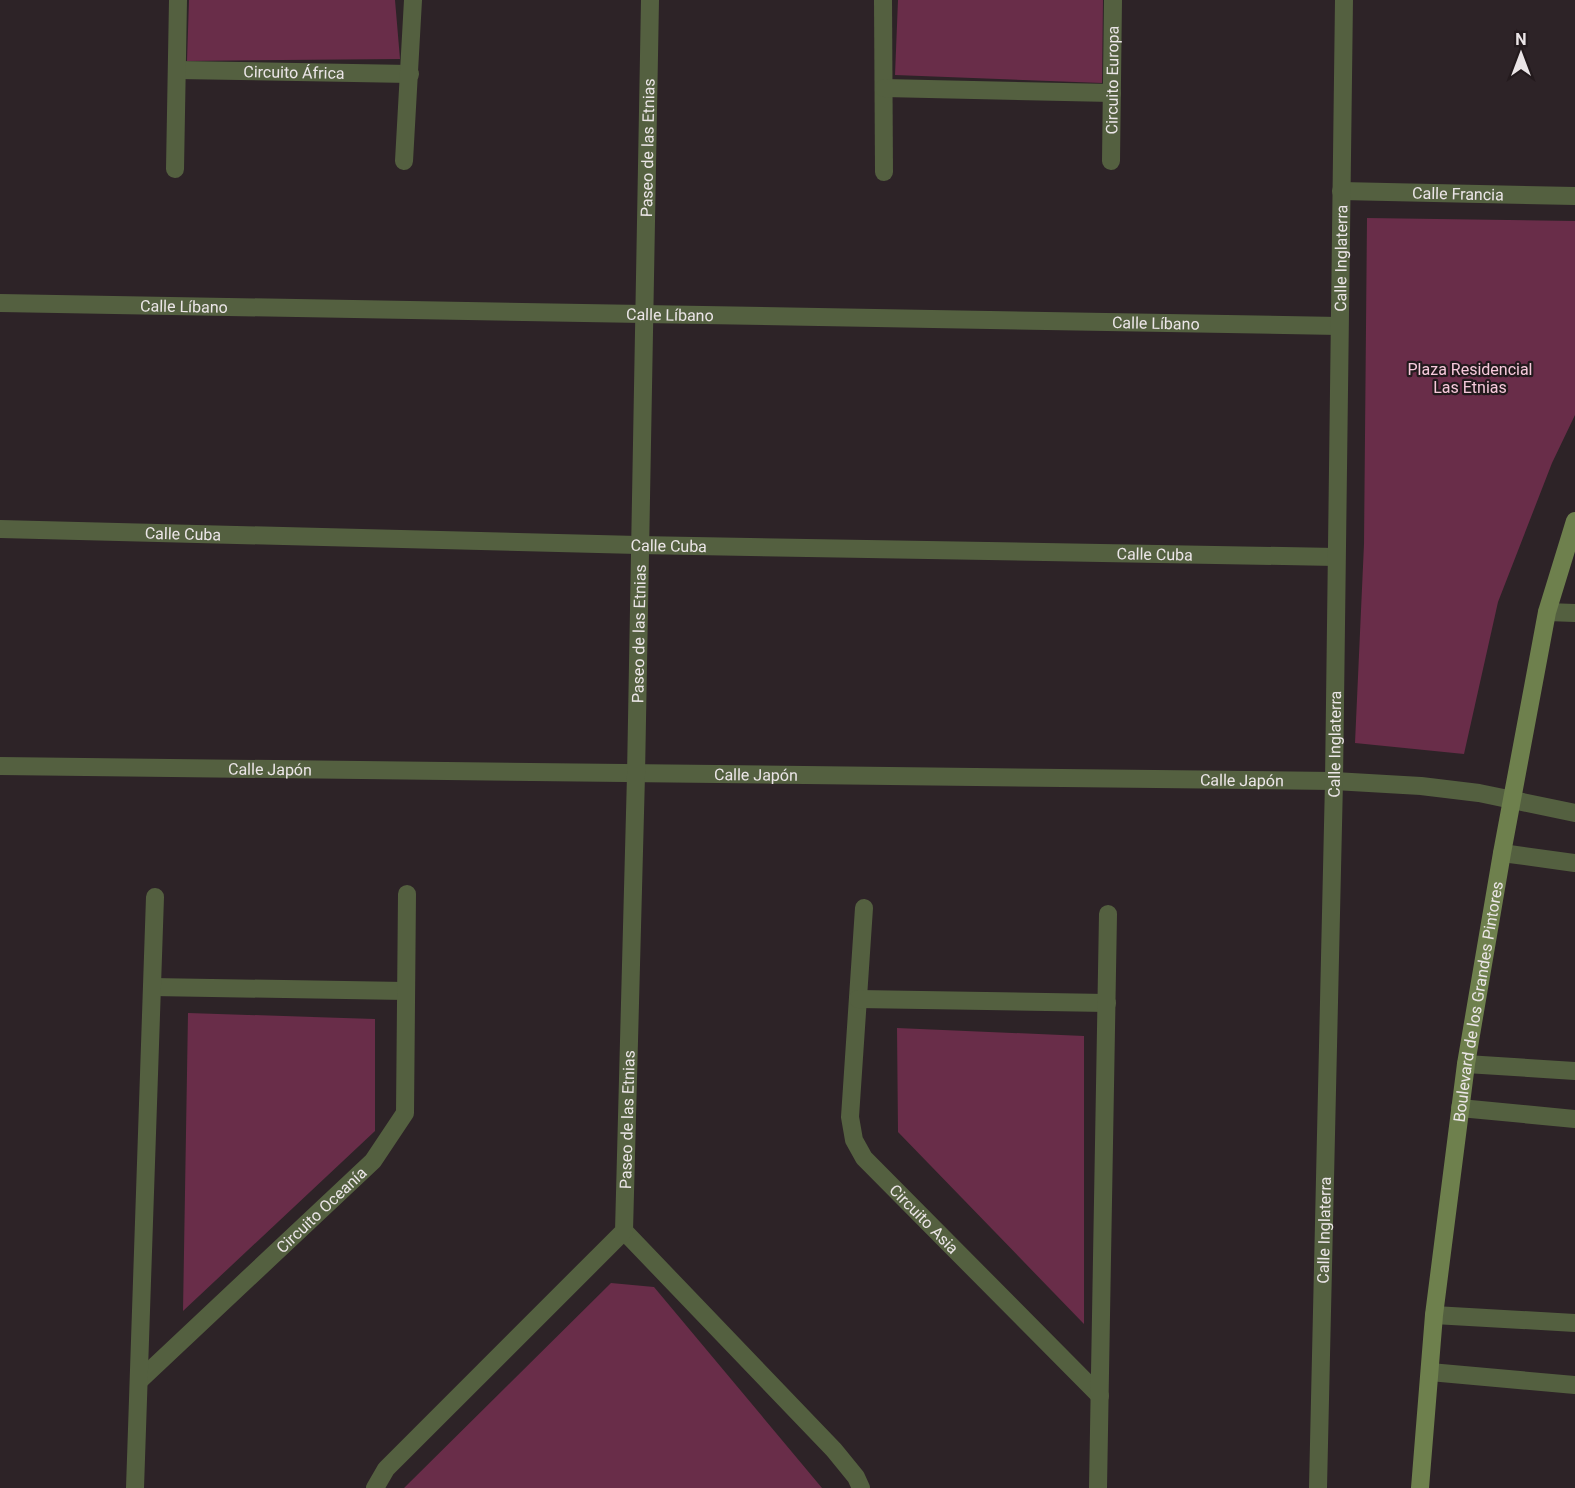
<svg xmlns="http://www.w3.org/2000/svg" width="1575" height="1488" viewBox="0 0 1575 1488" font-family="Roboto,sans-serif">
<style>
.green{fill:#692d49}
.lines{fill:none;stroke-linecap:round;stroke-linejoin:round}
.street{stroke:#546040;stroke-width:18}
.secondary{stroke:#6e804d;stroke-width:18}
.labels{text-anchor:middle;stroke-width:4.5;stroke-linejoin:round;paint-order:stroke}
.street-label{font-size:16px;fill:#ebe5e7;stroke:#231a1d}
.park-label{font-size:16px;fill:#f6c9db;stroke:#231a1d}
</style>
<rect width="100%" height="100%" fill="#2d2327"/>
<path class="green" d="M 189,0 L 395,0 L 400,59 L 187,61 Z
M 898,0 L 1103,0 L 1102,83 L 895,75 Z
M 1367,218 L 1575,221 L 1575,415 L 1552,463 L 1498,602 L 1464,754 L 1355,743 L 1364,544 Z
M 188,1013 L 375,1019 L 375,1131 L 183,1311 Z
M 897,1028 L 1084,1036 L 1084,1324 L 898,1132 Z
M 611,1283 L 654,1287 L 822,1488 L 404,1488 Z"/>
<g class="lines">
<g class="street">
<path d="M 883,0 L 884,172"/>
<path id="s1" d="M 177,70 L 410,74"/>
<path d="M 884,88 L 1112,93"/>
<path d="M 404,161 L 413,0"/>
<path id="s2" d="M 1111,161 L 1113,0"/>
<path d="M 175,169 L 178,0"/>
<path id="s3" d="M 1341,191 L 1575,196"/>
<path id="s4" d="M 0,303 L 1339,326"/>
<path id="s5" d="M 0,529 L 638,545 L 1336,557"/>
<path d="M 1547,612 L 1575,613"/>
<path id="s6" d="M 0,766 L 1334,781 L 1421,786 L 1479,793 L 1575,813"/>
<path d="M 1502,853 L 1575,863"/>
<path id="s7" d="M 864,908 L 850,1117 L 854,1140 L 864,1158 L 1100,1396"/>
<path d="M 152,987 L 406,991"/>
<path d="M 858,999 L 1107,1003"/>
<path d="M 1466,1064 L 1575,1071"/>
<path d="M 1460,1108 L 1575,1119"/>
<path d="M 624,1231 L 834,1450 L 856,1477 L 861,1488"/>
<path d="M 1434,1315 L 1575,1323"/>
<path d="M 1430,1372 L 1575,1385"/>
<path id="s8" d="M 139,1381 L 373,1161 L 405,1113 L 407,894"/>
<path d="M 135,1488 L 155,897"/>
<path id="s9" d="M 375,1488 L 386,1469 L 624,1231 L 636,775 L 650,0"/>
<path d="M 1098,1488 L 1108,914"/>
<path id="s10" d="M 1318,1488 L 1334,781 L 1344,0"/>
</g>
<path class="secondary" id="s11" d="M 1420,1488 L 1434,1315 L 1466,1064 L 1502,853 L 1547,612 L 1575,521"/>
</g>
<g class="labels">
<g class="street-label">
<text dy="6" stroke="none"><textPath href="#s1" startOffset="117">Circuito África</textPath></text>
<text dy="6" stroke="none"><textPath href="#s2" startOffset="81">Circuito Europa</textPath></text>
<text dy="6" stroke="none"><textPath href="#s9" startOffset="1442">Paseo de las Etnias</textPath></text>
<text dy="6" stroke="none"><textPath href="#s3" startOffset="117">Calle Francia</textPath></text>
<text dy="6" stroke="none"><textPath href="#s10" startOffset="1230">Calle Inglaterra</textPath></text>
<text dy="6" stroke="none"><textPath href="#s4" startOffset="184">Calle Líbano</textPath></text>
<text dy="6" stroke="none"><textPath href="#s4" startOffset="670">Calle Líbano</textPath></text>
<text dy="6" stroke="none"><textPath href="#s4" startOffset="1156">Calle Líbano</textPath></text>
<text dy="6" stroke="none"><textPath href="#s5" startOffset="183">Calle Cuba</textPath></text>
<text dy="6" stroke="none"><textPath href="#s5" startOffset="669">Calle Cuba</textPath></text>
<text dy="6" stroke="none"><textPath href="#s5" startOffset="1155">Calle Cuba</textPath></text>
<text dy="6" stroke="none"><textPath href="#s9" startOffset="956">Paseo de las Etnias</textPath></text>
<text dy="6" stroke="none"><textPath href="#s10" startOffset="744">Calle Inglaterra</textPath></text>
<text dy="6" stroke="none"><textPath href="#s6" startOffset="270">Calle Japón</textPath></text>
<text dy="6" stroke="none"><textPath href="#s6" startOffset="756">Calle Japón</textPath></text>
<text dy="6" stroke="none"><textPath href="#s6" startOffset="1242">Calle Japón</textPath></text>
<text dy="6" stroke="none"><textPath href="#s11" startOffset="490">Boulevard de los Grandes Pintores</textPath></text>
<text dy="6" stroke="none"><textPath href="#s9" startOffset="470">Paseo de las Etnias</textPath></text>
<text dy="6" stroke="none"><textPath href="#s8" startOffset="250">Circuito Oceanía</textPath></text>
<text dy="6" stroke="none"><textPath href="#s7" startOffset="339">Circuito Asia</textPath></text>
<text dy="6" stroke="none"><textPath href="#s10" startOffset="258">Calle Inglaterra</textPath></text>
</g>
<g class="park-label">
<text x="1470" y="375">Plaza Residencial<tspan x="1470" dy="18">Las Etnias</tspan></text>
</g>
</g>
<g transform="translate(1521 54)" stroke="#231a1d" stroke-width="4.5" paint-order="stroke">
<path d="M0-4.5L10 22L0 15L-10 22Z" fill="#ebe5e7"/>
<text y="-9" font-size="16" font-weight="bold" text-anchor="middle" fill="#ebe5e7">N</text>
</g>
</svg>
